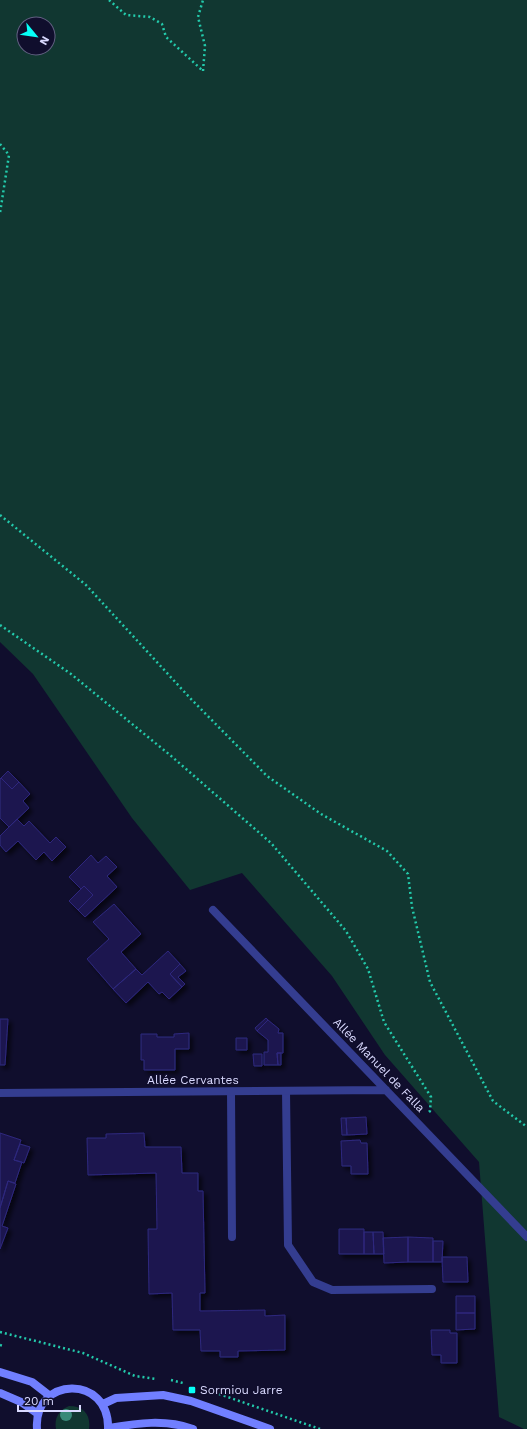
<svg xmlns="http://www.w3.org/2000/svg" width="527" height="1429" viewBox="0 0 527 1429" font-family="'Work Sans',sans-serif">
<style>
.green{fill:#113731;fill-rule:evenodd}
.building{fill:#1c1850;stroke:#2e287e;filter:url(#shadow)}
.lines{fill:none;stroke-linecap:round;stroke-linejoin:round}
.path{stroke:#23caab;stroke-width:2.5;stroke-dasharray:2 3;stroke-linecap:butt}
.lane{stroke:#343d90;stroke-width:8}
.street{stroke:#343d90;stroke-width:8}
.secondary{stroke:#717fff;stroke-width:8}
.tree{fill:#388978}
.poi-dot{fill:#06fff8;stroke:#100e2d;stroke-width:1.5}
.labels{text-anchor:middle;stroke-width:3;stroke-linejoin:round;paint-order:stroke}
.street-label{font-size:12px;fill:#dadaff;stroke:#100e2d}
.poi-label{font-size:12px;fill:#dadaff;stroke:#100e2d;text-anchor:start}
</style>
<defs>
<filter id="shadow"><feDropShadow dx="3.5" dy="3.5" stdDeviation="2" flood-color="#0009"/></filter>
</defs>
<rect width="100%" height="100%" fill="#100e2d"/>
<path class="green" d="M 0,0 L 527,0 L 527,1429 L 524,1429 L 499,1417 L 479,1162 L 385,1055 L 332,976 L 242,873 L 190,890 L 132,818 L 33,674 L 0,642 ZM 24,24 L 48,24 L 48,48 L 24,48 Z
M 69,1406 C 84,1406 91,1415 89,1429 L 56,1429 C 54,1418 59,1410 69,1406 Z"/>
<path class="building" d="M 8,771 L 19,782 L 12,789 L 1,778 Z
M 1,778 L 12,789 L 19,782 L 30,794 L 23,801 L 29,808 L 9,827 L 0,818 L 0,779 Z
M 17,819 L 24,826 L 29,821 L 50,843 L 56,837 L 66,847 L 52,861 L 44,852 L 36,860 L 18,841 L 6,852 L 0,845 L 0,836 Z
M 91,855 L 98,863 L 106,856 L 117,867 L 107,876 L 117,887 L 85,917 L 78,910 L 93,895 L 84,886 L 81,889 L 69,877 Z
M 84,886 L 93,895 L 78,910 L 69,901 Z
M 114,904 L 141,934 L 121,952 L 136,969 L 113,989 L 87,959 L 109,939 L 93,922 Z
M 168,951 L 180,964 L 170,974 L 182,987 L 169,999 L 162,992 L 159,994 L 148,982 L 126,1003 L 113,989 L 136,969 L 142,975 Z
M 180,964 L 186,971 L 178,977 L 185,984 L 182,987 L 170,974 Z
M 266,1018 L 268,1020 L 257,1031 L 255,1028 Z
M 0,1019 L 8,1019 L 5,1065 L 0,1065 Z
M 268,1020 L 279,1029 L 278,1033 L 283,1033 L 283,1053 L 277,1053 L 278,1065 L 264,1065 L 264,1052 L 268,1052 L 268,1040 L 257,1031 Z
M 189,1033 L 189,1049 L 175,1049 L 175,1070 L 144,1070 L 144,1060 L 141,1060 L 141,1034 L 157,1034 L 157,1037 L 174,1037 L 174,1034 Z
M 236,1038 L 247,1038 L 247,1050 L 236,1050 Z
M 277,1053 L 281,1053 L 281,1065 L 278,1065 Z
M 253,1054 L 262,1054 L 262,1066 L 254,1066 Z
M 366,1117 L 367,1134 L 347,1135 L 346,1118 Z
M 341,1118 L 346,1118 L 347,1135 L 342,1135 Z
M 0,1133 L 21,1140 L 14,1160 L 22,1162 L 15,1183 L 8,1181 L 0,1208 Z
M 144,1133 L 145,1147 L 181,1147 L 182,1173 L 198,1173 L 198,1191 L 203,1191 L 205,1293 L 200,1293 L 200,1311 L 265,1310 L 265,1316 L 285,1315 L 285,1350 L 238,1351 L 238,1357 L 220,1357 L 220,1351 L 201,1351 L 200,1330 L 173,1330 L 172,1293 L 149,1294 L 148,1229 L 157,1229 L 156,1173 L 88,1175 L 87,1138 L 106,1138 L 106,1134 Z
M 360,1140 L 361,1143 L 367,1143 L 368,1174 L 351,1174 L 351,1166 L 342,1166 L 341,1141 Z
M 20,1144 L 30,1147 L 24,1163 L 14,1160 Z
M 8,1181 L 16,1184 L 2,1226 L 8,1228 L 0,1249 L 0,1208 Z
M 339,1229 L 364,1229 L 364,1254 L 339,1254 Z
M 364,1232 L 373,1232 L 374,1254 L 364,1254 Z
M 373,1232 L 383,1232 L 384,1254 L 374,1254 Z
M 408,1237 L 433,1238 L 433,1262 L 408,1262 Z
M 408,1237 L 408,1262 L 384,1263 L 383,1238 Z
M 433,1241 L 443,1241 L 442,1262 L 433,1262 Z
M 442,1257 L 467,1257 L 468,1282 L 443,1282 Z
M 456,1296 L 475,1296 L 475,1313 L 456,1313 Z
M 456,1313 L 475,1313 L 475,1329 L 456,1330 Z
M 431,1330 L 450,1330 L 450,1333 L 457,1333 L 457,1363 L 441,1363 L 441,1355 L 432,1355 Z"/>
<g class="lines">
<path class="path" d="M 109,0 L 126,15 L 150,17 L 162,24 L 166,37 L 203,71
M 203,71 L 205,46 L 198,17 L 203,0
M 0,144 L 9,155 L 0,213
M 0,515 L 86,585 L 190,698 L 267,776 L 321,814 L 387,851 L 408,874 L 412,907 L 430,982 L 493,1101 L 527,1127
M 0,625 L 71,674 L 170,755 L 271,843 L 346,931 L 368,969 L 384,1022 L 431,1097 L 430,1111 L 428,1113
M 0,1332 L 83,1353 L 135,1376 L 156,1379
M 0,1345 L 3,1346
M 171,1380 L 183,1383
M 219,1394 L 320,1429"/>
<path class="lane" d="M 286,1091 L 288,1245 L 313,1282 L 332,1290 L 432,1289
M 231,1092 L 232,1237"/>
<path class="street" d="M 213,910 L 527,1237
M 0,1093 L 386,1090"/>
<path class="secondary" d="M 0,1372 L 32,1382 L 50,1396
M 0,1393 L 21,1402 L 38,1414
M 103,1404 L 116,1398 L 163,1395 L 191,1401 L 270,1429
M 109,1428 C 138,1423 165,1419 193,1429
M 37,1429 C 33,1376 110,1374 108,1429"/>
</g>
<circle class="tree" cx="66" cy="1415" r="6"/>
<rect class="poi-dot" x="188" y="1386" width="8" height="8" rx="2"/>
<g class="labels">
<g class="street-label">
<text transform="translate(379 1065) rotate(46)" y="4">Allée Manuel de Falla</text>
<text x="193" y="1084">Allée Cervantes</text>
</g>
<g class="poi-label">
<text x="200" y="1394">Sormiou Jarre</text>
</g>
</g>
<g transform="translate(36 36) rotate(119)"><circle r="19" fill="#100e2d" stroke="#616081"/>
<path d="M0-3L7 15L0 10L-7 15Z" fill="#06fff8"/>
<text y="-6" font-size="11" font-weight="bold" text-anchor="middle" fill="#dadaff">N</text>
</g>
<path d="M18 1405v6h62v-6" fill="none" stroke="#dadaff" stroke-width="2"/>
<text x="24" y="1405" font-size="12" fill="#dadaff" stroke="#100e2d" stroke-width="3" paint-order="stroke">20 m</text>
</svg>
